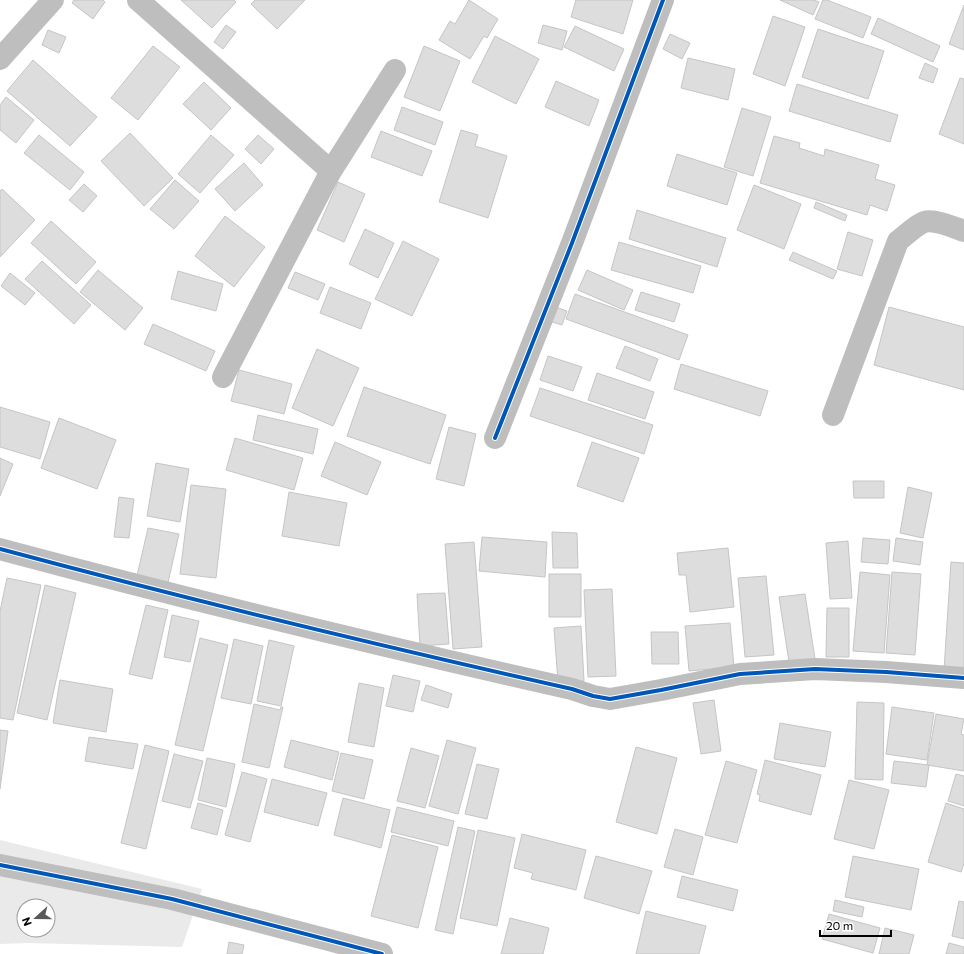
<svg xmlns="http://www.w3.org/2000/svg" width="964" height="954" viewBox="0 0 964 954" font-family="Commissioner,sans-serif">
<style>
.green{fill:#eaeaea;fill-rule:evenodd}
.building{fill:#ddd;stroke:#c5c5c5}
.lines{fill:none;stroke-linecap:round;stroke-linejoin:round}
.minor{stroke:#bebebe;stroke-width:22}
.cycleway-casing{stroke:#fff;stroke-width:6}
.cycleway{stroke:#0057b8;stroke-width:4}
</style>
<rect width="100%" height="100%" fill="#fff"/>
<path class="green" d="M 0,840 L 202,889 L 182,947 L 28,943 L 0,944 ZM 24,906 L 48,906 L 48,930 L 24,930 Z"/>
<path class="building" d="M 74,0 L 103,0 L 105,2 L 93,19 L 72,3 Z
M 181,0 L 234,0 L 236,2 L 212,28 Z
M 255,0 L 305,0 L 277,29 L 251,4 Z
M 469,0 L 498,19 L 487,38 L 484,36 L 470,59 L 439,40 L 450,21 L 455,24 Z
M 576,0 L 633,0 L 623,34 L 571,17 Z
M 780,0 L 814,0 L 819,2 L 813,15 Z
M 823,0 L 827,0 L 871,17 L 863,38 L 815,19 Z
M 964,5 L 964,50 L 949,44 Z
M 773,16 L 805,27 L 785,86 L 753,74 Z
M 878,18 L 940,46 L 933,62 L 871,34 Z
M 226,25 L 236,32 L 223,49 L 214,42 Z
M 543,25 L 567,31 L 562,50 L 538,43 Z
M 575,26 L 624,49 L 614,71 L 564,47 Z
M 818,29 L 884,51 L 868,99 L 802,77 Z
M 48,30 L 66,37 L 59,53 L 42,45 Z
M 670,34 L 690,43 L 682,59 L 663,49 Z
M 495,36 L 539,59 L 516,104 L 472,82 Z
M 153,46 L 180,67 L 138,120 L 111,98 Z
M 424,46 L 460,61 L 440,111 L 404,97 Z
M 688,58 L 735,69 L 728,100 L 681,88 Z
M 33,60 L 97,117 L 70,146 L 7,91 Z
M 925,63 L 938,69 L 933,83 L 919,78 Z
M 960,78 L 964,79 L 964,144 L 939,134 Z
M 556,81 L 599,100 L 589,126 L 545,107 Z
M 204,82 L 231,108 L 211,130 L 183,104 Z
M 797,84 L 898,115 L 890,142 L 789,111 Z
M 6,97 L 34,120 L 16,143 L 0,130 L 0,105 Z
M 402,107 L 443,122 L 435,145 L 394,130 Z
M 742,108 L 771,117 L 753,176 L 724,167 Z
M 461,130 L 478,135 L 475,146 L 507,156 L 488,218 L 439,202 Z
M 381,131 L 432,151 L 422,176 L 371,157 Z
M 130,133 L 173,178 L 144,206 L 101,161 Z
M 39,135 L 84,172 L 70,190 L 24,153 Z
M 211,135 L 234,155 L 200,193 L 178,174 Z
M 258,135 L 274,149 L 261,164 L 245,149 Z
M 774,136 L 800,143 L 799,148 L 824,156 L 825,149 L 879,165 L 875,179 L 895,185 L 887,211 L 870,205 L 867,215 L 760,183 Z
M 677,154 L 737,173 L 727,205 L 667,186 Z
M 244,163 L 263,185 L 235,211 L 215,189 Z
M 175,180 L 199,201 L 174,229 L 150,209 Z
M 338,182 L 365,194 L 344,242 L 317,230 Z
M 84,184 L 97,196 L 83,212 L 69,200 Z
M 754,185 L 801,204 L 784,249 L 737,230 Z
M 2,189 L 35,220 L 0,257 L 0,191 Z
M 816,202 L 847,215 L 845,221 L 814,208 Z
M 637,210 L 726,238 L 717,267 L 629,239 Z
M 225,216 L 265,247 L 234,287 L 195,256 Z
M 51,221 L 96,262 L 76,284 L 31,243 Z
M 365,229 L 394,243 L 378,278 L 349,264 Z
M 848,232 L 873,240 L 862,276 L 837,269 Z
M 403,241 L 439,259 L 412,316 L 375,299 Z
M 619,242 L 701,266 L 693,293 L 611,270 Z
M 793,252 L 837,271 L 833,279 L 789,260 Z
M 42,261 L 91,305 L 74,324 L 25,279 Z
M 98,270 L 143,308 L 125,330 L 80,292 Z
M 587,270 L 633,290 L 624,310 L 578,290 Z
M 178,271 L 223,284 L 216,311 L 171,299 Z
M 295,272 L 325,284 L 318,300 L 288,288 Z
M 10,273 L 35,293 L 25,305 L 1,286 Z
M 330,287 L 371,303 L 361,329 L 320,313 Z
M 641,292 L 680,304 L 674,322 L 635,310 Z
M 575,294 L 688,335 L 679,360 L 566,319 Z
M 553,306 L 567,311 L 562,325 L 549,321 Z
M 889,307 L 964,327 L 964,390 L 874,365 Z
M 153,324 L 215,351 L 206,371 L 144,344 Z
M 625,346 L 658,359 L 650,381 L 616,368 Z
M 317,349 L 359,368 L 333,426 L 292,408 Z
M 548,356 L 582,367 L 573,391 L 540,380 Z
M 681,364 L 768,391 L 760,416 L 674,389 Z
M 239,370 L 292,384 L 284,414 L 231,401 Z
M 597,373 L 654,392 L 645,419 L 588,400 Z
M 364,387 L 446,415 L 430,464 L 347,436 Z
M 540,388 L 653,425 L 644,454 L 530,416 Z
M 0,407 L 50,422 L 40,459 L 0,447 Z
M 258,415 L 318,429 L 313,454 L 253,440 Z
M 59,418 L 116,440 L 97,489 L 41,468 Z
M 449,427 L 476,434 L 464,486 L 436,479 Z
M 235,438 L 303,458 L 294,490 L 226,470 Z
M 335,442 L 381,462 L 367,495 L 321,476 Z
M 592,442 L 639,458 L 623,502 L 577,486 Z
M 0,458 L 13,464 L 0,496 Z
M 156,463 L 189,469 L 180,522 L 147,516 Z
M 853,481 L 884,481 L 884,498 L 854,498 Z
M 191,485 L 226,489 L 216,578 L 180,574 Z
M 908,487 L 932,493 L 923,538 L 900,533 Z
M 289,492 L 347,503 L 339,546 L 282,536 Z
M 119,497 L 134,499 L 129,538 L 114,537 Z
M 148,528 L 179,534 L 167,587 L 136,580 Z
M 552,532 L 577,533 L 578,568 L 553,568 Z
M 482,537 L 547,542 L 545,577 L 479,571 Z
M 863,538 L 890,540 L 888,564 L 861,562 Z
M 896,538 L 923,542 L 920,565 L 893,561 Z
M 848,541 L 852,598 L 830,599 L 826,543 Z
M 474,542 L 482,647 L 453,649 L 445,544 Z
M 728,548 L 734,607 L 690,612 L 686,575 L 679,575 L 677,553 Z
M 951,562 L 964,563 L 964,672 L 944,670 Z
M 860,572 L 890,575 L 884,653 L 853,651 Z
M 892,572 L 921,574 L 915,655 L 886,653 Z
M 549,574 L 581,574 L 581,617 L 549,617 Z
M 766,576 L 774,655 L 745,657 L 738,578 Z
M 7,578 L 41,585 L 13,720 L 0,718 L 0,611 Z
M 45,585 L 76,593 L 47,720 L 17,713 Z
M 612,589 L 616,676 L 588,677 L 584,590 Z
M 445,593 L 449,644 L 420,646 L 417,594 Z
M 805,594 L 815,659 L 789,662 L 779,597 Z
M 146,605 L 168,610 L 152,679 L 129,674 Z
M 827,608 L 849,608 L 849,657 L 826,657 Z
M 172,615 L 199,621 L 190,662 L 164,657 Z
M 730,623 L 734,667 L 689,671 L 685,626 Z
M 581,626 L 584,681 L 558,682 L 554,628 Z
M 651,632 L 678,632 L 679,664 L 652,664 Z
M 200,638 L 228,645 L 203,751 L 175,745 Z
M 234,639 L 263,646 L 251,704 L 221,698 Z
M 269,640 L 294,646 L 281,706 L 257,701 Z
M 393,675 L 420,681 L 413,712 L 386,706 Z
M 60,680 L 113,689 L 106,732 L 53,723 Z
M 359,683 L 384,688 L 374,747 L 348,742 Z
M 426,685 L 452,694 L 448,708 L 421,700 Z
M 714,700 L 721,751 L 701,754 L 693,703 Z
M 857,702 L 884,703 L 883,780 L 855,779 Z
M 254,704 L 280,710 L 281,707 L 283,707 L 269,768 L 242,762 Z
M 892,707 L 934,713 L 927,760 L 886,754 Z
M 936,714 L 964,719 L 961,734 L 964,735 L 964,771 L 927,765 Z
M 780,723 L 831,732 L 825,767 L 774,759 Z
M 0,730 L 8,731 L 0,789 Z
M 89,737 L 138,744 L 133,769 L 85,761 Z
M 291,740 L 339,752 L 332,780 L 284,767 Z
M 447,740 L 476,748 L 458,814 L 429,806 Z
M 145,745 L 169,751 L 146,849 L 121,843 Z
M 636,747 L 677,758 L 657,834 L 616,822 Z
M 411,748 L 439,756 L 425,808 L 397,801 Z
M 341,753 L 373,760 L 364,799 L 332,791 Z
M 174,754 L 203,761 L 190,808 L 162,801 Z
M 207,758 L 235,764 L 226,807 L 198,800 Z
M 765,760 L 821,775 L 811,815 L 759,801 L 760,795 L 757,794 Z
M 726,761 L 757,770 L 737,843 L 705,835 Z
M 894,761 L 929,765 L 926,787 L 891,783 Z
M 477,764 L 499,769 L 487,819 L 465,814 Z
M 242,772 L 267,779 L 250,842 L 225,835 Z
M 956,774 L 964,776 L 964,806 L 948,801 Z
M 272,779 L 327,793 L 318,826 L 264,812 Z
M 849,780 L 889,790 L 874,849 L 834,839 Z
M 343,798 L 390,810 L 381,848 L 334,835 Z
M 198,803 L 223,810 L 217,835 L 191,828 Z
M 946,803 L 964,809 L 964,863 L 961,872 L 928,862 Z
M 397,807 L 454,821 L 448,846 L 391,832 Z
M 458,827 L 475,831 L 453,934 L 435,930 Z
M 675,829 L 703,837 L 693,875 L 664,867 Z
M 478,830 L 515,838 L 497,926 L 460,918 Z
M 522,834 L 586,850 L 576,890 L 531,879 L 533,873 L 514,868 Z
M 392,835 L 438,847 L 418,928 L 371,916 Z
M 596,856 L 652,871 L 639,914 L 584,898 Z
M 853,856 L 919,869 L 911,910 L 845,897 Z
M 682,876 L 738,890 L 733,911 L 677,897 Z
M 835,900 L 864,907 L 862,917 L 833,911 Z
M 959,901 L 964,902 L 964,939 L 952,936 Z
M 646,911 L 706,926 L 699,954 L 636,954 Z
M 829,914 L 880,928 L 873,953 L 822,939 Z
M 510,918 L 549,928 L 543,954 L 501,954 Z
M 885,928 L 914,935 L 909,954 L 879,954 Z
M 229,942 L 244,945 L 242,954 L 227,954 Z
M 949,943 L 964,947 L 964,954 L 946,954 Z"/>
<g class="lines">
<path class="minor" d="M 138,0 L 331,171
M 0,59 L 53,0
M 223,377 L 331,171 L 395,70
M 833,415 L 898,241 C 905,236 916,225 924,222 C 935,219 953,227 964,231
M 495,438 L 572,243 L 663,0
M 0,549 C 190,600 381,646 572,689 L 593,696 L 610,699 L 661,690 L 740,674 L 815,669 L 886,672 L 964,678
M 0,865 L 172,899 L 382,954"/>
<defs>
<path id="cycleway" d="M 495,438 L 572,243 L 663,0
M 0,549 C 190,600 381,646 572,689 L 593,696 L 610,699 L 661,690 L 740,674 L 815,669 L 886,672 L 964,678
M 0,865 L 172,899 L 382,954"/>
</defs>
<use href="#cycleway" class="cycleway-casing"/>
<use href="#cycleway" class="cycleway"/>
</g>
<g transform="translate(36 918) rotate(249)"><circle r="19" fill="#ffffff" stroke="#999999"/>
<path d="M0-3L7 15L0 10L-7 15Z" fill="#595959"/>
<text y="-6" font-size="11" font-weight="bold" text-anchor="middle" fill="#000000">N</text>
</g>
<path d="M820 930v6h71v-6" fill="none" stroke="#000000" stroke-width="2"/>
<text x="826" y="930" font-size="12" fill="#000000" stroke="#ffffff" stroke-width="3" paint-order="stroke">20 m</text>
</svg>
